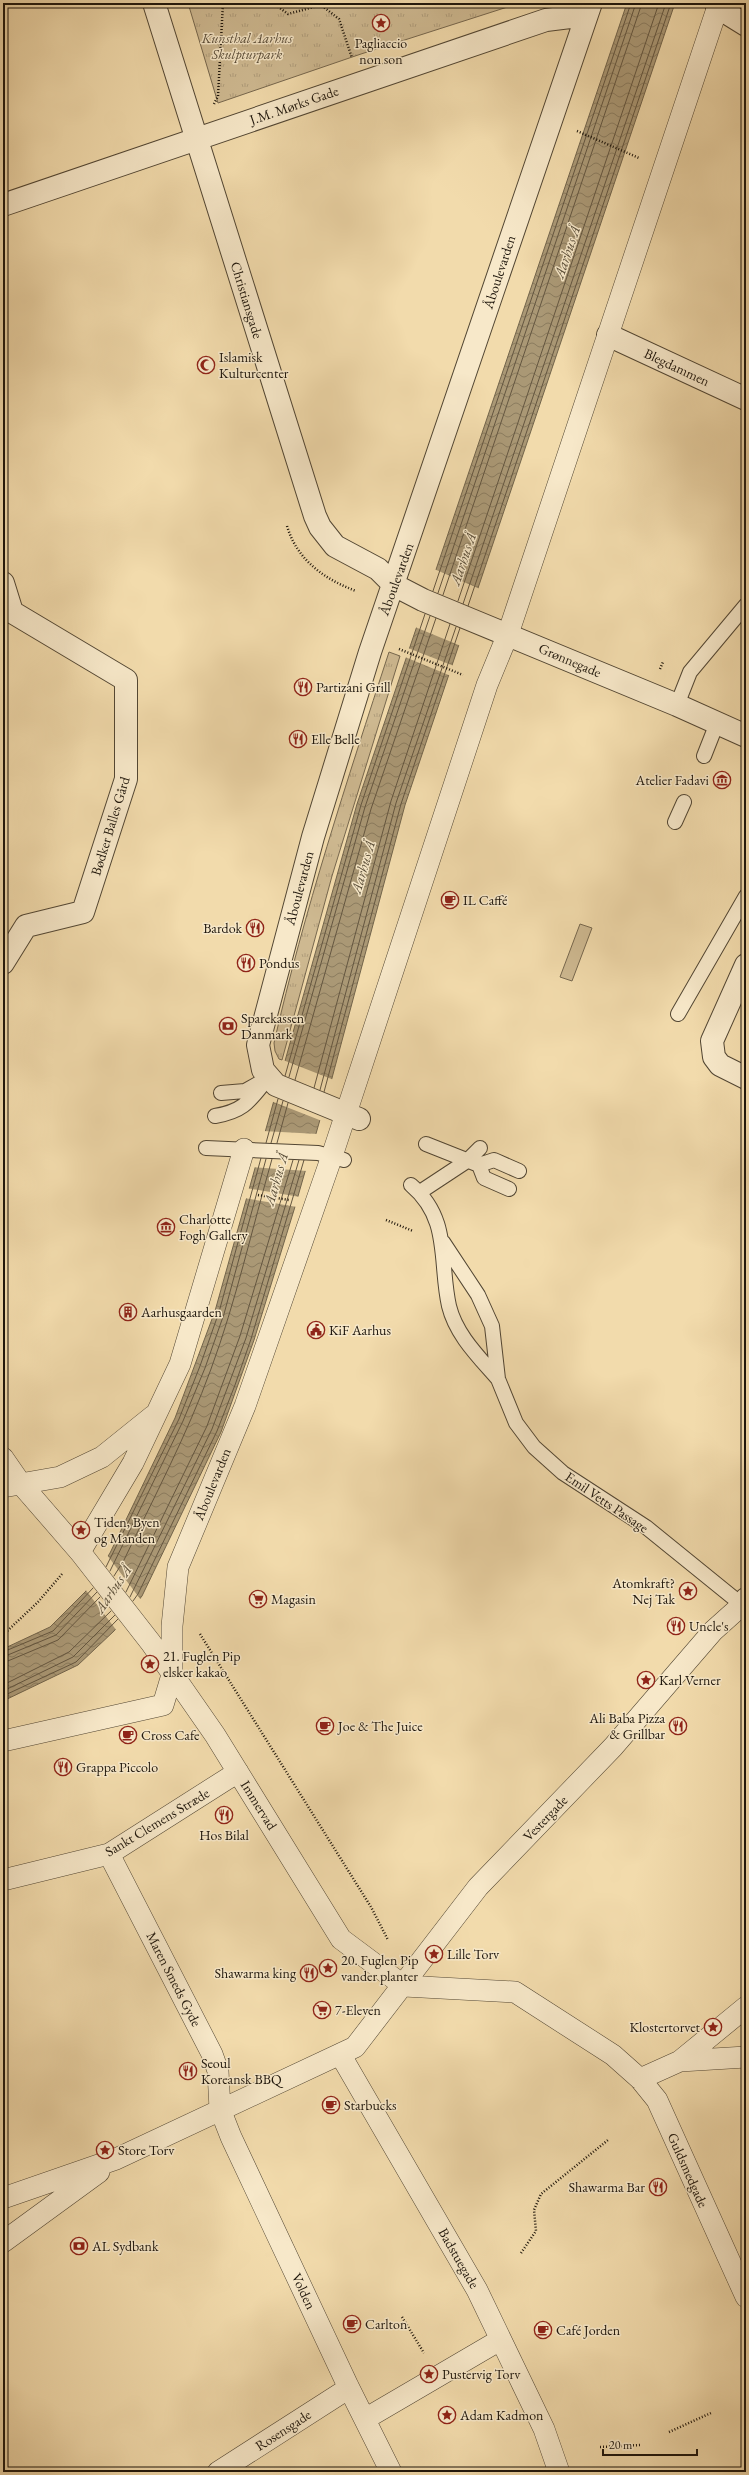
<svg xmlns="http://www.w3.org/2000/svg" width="749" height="2475" viewBox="0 0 749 2475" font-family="'EB Garamond',serif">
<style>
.grass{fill:url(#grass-tufts);stroke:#76674e}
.pitch{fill:#ceb991;stroke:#76674e}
.water{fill:url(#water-waves);stroke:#72644b}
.pier{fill:#f2dbac}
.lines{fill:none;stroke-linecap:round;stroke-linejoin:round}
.shore{stroke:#645640;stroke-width:1}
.service-casing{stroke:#524633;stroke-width:16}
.pedestrian-casing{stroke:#524633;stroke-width:22}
.minor-casing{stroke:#524633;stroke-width:24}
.path{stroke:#1d150b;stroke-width:2.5;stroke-dasharray:1 2;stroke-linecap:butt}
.service{stroke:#f7e8c9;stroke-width:14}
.pedestrian{stroke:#f7e8c9;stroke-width:21}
.minor{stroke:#f7e8c9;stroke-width:22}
.labels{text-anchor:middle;stroke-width:3;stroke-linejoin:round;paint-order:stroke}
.park-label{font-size:14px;font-style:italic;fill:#5b4e3a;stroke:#f7e8c9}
.poi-label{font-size:14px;fill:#1d150b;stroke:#f7e8c9;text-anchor:start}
.street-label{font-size:14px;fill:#1d150b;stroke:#f7e8c9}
.water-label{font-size:15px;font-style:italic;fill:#5c503b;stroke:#f7e8c9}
</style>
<defs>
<pattern id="grass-tufts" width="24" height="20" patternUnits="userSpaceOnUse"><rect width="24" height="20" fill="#ceb991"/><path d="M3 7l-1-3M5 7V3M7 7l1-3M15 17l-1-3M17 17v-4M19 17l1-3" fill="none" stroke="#b09e7c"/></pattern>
<pattern id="water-waves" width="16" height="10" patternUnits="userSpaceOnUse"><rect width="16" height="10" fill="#aa9875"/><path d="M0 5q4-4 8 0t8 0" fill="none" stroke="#8a7b5e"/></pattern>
</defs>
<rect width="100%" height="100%" fill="#f2dbac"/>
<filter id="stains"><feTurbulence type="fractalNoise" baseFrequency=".005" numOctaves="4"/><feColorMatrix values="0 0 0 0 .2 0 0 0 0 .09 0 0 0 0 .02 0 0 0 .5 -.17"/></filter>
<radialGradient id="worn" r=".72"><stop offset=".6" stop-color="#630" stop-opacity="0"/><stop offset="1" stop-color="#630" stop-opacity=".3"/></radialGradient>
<path class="grass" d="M 188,3 L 520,3 L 361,54 L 218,103 Z
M 389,652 L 400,656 L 332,876 L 282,1060 L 279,1059 L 275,1051 L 274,1043 C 304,911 347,781 389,652 Z"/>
<path class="pitch" d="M 580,924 L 592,928 L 572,981 L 560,977 Z"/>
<path class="water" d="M 627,3 L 675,3 L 405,805 L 332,1078 L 294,1210 L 254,1340 L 221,1432 L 142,1596 L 114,1631 L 78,1665 L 3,1701 L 3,1649 L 50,1627 L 86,1591 L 110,1553 L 175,1418 L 215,1311 L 357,804 Z"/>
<path class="pier" d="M 434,569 L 480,589 L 461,646 L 415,627 Z
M 408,648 L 454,666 L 451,676 L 405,657 Z
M 283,1060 L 334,1080 L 322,1121 L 271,1101 Z
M 263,1131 L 318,1134 L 307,1171 L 252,1167 Z
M 246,1188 L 300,1197 L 297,1207 L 244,1198 Z
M 107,1555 L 141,1600 L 117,1631 L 85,1589 Z"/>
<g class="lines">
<path class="shore" d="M 433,591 L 631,3
M 438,593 L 636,3
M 443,595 L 642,3
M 458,601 L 659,3
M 463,604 L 666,3
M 468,606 L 671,3
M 285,1076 L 361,805 L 425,614
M 289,1077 L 365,807 L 430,616
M 295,1080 L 371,809 L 436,618
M 314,1088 L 391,801 L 450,624
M 320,1090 L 396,803 L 456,627
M 324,1092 L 401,804 L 460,628
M 266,1143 L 278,1099
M 271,1143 L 283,1101
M 277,1143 L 288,1103
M 106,1567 L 179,1419 L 200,1366 L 219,1312 L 261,1158
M 110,1571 L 183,1421 L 205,1368 L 224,1314 L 266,1159
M 114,1576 L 124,1560 C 154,1497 187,1435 211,1369 C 236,1301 252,1229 272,1159
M 126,1592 L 207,1426 L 240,1336 L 293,1160
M 130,1597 L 212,1429 L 246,1338 L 299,1160
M 133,1601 L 138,1594 L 217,1431 L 235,1385 L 251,1339 L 304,1160
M 3,1652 L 53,1631 L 93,1588
M 3,1657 L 56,1635 L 97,1592
M 3,1663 L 58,1640 L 100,1597
M 3,1685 L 69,1652 L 111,1611
M 3,1691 L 73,1657 L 115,1615
M 3,1696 L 76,1662 L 118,1619"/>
<defs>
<path id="service" d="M 677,705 L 690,672 L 746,605
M 704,756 L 717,723
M 675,822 L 684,802
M 678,1014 L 746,896
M 221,1093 L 245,1091 L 261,1082
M 215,1116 C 245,1111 250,1100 268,1078
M 426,1144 L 479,1165 L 494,1160 L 519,1171
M 206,1148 L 318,1153 L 344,1160
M 479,1165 L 484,1178 L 509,1189
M 411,1185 C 451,1219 439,1261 449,1306 C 456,1335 479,1357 498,1379
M 420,1192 L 467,1161 L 480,1148
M 443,1242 L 478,1295 L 492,1326 L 498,1379 L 516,1423 L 534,1447 L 563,1473 L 646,1527 L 746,1608"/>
<path id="pedestrian" d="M 3,1458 L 21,1484 L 80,1552 L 151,1643 L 215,1735 L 341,1939 L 404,1986 L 515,1992 L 613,2055 L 640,2079 L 657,2100 L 746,2297
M 3,1487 L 60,1477 L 102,1457 L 153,1416
M 80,1552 L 133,1463 L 180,1364 L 244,1149
M 3,1741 L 163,1705 L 172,1675 L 172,1626 L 178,1567 L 245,1406 L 332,1156 L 487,685 L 508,634 L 719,3
M 109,1854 L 212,2054 L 218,2071 L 220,2109 L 231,2137 L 348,2386 L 391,2472
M 3,1880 L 109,1854 L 238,1772
M 746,2007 L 680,2061 L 746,2057
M 340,2054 L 477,2290 L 544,2429 L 559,2472
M 640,2079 L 680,2061
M 3,2198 L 116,2159 L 355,2047 L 478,1887 L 613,1747 L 713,1631 L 742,1605
M 3,2242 L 99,2172
M 365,2419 L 500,2340
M 218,2472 L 349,2388"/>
<path id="minor" d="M 154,3 L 315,516 L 320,527 L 335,546 L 378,569 L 394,585 L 423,600 L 677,705 L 746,736
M 717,7 L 746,25
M 3,205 L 546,20 L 586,15
M 608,335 L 746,399
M 3,583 L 12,612 L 126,680 L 126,779 L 83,912 L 26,926 L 3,963
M 746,965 L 712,1041 L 714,1057 L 720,1065 L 746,1078
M 359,1119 L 276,1085 L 263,1070 L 258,1045 L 313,837 L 370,652 L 591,3
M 742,1605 L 746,1599"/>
</defs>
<use href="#service" class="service-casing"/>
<use href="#pedestrian" class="pedestrian-casing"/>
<use href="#minor" class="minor-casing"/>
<path class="path" d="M 273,3 L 288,14 L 321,5 L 339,19 L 352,58
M 214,104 L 218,96 L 223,3
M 577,131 L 639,158
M 287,526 C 297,560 324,579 356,591
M 399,649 L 463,675
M 660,669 L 663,662
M 258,1195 L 289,1200
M 386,1220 L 413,1231
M 200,1634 L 371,1907 L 388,1940
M 3,1635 L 38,1602 L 62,1574
M 521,2253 L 536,2231 L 534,2210 L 541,2194 L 608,2140
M 402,2317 L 424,2353
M 669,2432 L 711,2413
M 600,2447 L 640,2445"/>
<use href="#service" class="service"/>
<use href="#pedestrian" class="pedestrian"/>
<use href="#minor" class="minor"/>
</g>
<defs>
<symbol id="sight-ring" viewBox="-11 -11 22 22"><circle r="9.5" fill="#f7e8c9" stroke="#8f2418" stroke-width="1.5"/><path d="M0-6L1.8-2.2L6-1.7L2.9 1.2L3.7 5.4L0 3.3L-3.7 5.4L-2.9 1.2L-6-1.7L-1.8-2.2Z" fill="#8f2418"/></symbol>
<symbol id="mosque-ring" viewBox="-11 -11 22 22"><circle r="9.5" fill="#f7e8c9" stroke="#8f2418" stroke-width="1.5"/><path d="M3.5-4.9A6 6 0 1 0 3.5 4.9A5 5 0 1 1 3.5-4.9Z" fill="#8f2418"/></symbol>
<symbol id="restaurant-ring" viewBox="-11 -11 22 22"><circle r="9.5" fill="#f7e8c9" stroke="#8f2418" stroke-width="1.5"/><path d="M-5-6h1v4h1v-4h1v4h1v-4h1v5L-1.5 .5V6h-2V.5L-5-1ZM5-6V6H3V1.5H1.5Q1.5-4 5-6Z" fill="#8f2418"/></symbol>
<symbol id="museum-ring" viewBox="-11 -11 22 22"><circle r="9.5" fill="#f7e8c9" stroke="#8f2418" stroke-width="1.5"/><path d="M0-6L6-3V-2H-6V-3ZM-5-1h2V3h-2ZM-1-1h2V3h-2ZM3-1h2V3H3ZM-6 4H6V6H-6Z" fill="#8f2418"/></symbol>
<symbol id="cafe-ring" viewBox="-11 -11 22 22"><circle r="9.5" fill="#f7e8c9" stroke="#8f2418" stroke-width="1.5"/><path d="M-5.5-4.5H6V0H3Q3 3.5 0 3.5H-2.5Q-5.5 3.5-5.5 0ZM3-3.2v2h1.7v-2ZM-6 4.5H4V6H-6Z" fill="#8f2418"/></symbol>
<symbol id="bank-ring" viewBox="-11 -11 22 22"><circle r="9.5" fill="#f7e8c9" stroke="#8f2418" stroke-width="1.5"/><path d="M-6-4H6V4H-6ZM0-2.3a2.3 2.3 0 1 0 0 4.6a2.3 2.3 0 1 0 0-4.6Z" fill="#8f2418"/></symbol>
<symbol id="building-ring" viewBox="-11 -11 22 22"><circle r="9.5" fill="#f7e8c9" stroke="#8f2418" stroke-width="1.5"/><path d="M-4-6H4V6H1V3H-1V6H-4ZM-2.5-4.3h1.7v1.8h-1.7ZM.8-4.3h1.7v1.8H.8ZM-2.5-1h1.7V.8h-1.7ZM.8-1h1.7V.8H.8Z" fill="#8f2418"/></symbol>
<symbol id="civic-ring" viewBox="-11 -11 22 22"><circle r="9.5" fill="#f7e8c9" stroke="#8f2418" stroke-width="1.5"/><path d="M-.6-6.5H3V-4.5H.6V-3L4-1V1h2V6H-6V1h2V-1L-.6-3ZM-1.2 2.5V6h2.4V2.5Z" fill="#8f2418"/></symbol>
<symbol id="supermarket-ring" viewBox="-11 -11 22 22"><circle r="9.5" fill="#f7e8c9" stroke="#8f2418" stroke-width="1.5"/><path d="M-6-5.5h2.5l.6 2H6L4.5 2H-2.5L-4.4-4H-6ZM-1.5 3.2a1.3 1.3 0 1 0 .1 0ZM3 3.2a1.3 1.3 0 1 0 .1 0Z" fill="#8f2418"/></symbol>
</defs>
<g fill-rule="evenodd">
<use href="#sight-ring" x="371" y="13" width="20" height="20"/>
<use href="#mosque-ring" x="196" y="355" width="20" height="20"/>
<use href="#restaurant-ring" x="293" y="677" width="20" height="20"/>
<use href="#restaurant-ring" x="288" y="729" width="20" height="20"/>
<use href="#museum-ring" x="712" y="770" width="20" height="20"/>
<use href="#cafe-ring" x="440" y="890" width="20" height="20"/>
<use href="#restaurant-ring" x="245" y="918" width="20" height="20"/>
<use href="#restaurant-ring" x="236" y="953" width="20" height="20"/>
<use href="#bank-ring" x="218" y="1016" width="20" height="20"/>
<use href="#museum-ring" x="156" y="1217" width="20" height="20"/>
<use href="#building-ring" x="118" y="1302" width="20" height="20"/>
<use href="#civic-ring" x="306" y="1320" width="20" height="20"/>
<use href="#sight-ring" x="71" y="1520" width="20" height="20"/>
<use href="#sight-ring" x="678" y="1581" width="20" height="20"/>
<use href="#supermarket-ring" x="248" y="1589" width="20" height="20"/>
<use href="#restaurant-ring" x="666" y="1616" width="20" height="20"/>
<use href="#sight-ring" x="140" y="1654" width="20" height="20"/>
<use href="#sight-ring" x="636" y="1670" width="20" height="20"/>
<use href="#cafe-ring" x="315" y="1716" width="20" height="20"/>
<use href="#restaurant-ring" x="668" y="1716" width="20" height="20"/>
<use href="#cafe-ring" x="118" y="1725" width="20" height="20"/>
<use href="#restaurant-ring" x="53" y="1757" width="20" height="20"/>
<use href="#restaurant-ring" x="214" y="1805" width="20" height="20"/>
<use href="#sight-ring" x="424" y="1944" width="20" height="20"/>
<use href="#sight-ring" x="318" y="1958" width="20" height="20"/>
<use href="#restaurant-ring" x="299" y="1963" width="20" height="20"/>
<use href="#supermarket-ring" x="312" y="2000" width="20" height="20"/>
<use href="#sight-ring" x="703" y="2017" width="20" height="20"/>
<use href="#restaurant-ring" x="178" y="2061" width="20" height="20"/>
<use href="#cafe-ring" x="321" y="2095" width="20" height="20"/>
<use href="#sight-ring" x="95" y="2140" width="20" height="20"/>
<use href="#restaurant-ring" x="648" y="2177" width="20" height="20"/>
<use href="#bank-ring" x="69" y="2236" width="20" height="20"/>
<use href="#cafe-ring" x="342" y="2314" width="20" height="20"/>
<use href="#cafe-ring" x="533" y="2320" width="20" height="20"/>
<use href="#sight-ring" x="419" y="2364" width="20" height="20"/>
<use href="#sight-ring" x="437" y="2405" width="20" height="20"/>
</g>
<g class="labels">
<g class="park-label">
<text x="247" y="43">Kunsthal Aarhus<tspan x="247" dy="16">Skulpturpark</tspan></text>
</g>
<g class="poi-label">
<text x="381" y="48" text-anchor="middle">Pagliaccio<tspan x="381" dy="16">non son</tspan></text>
<text x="219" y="362">Islamisk<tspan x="219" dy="16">Kulturcenter</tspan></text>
<text x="316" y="692">Partizani Grill</text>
<text x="311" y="744">Elle Belle</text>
<text x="709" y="785" text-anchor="end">Atelier Fadavi</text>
<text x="463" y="905">IL Caffé</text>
<text x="242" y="933" text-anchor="end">Bardok</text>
<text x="259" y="968">Pondus</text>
<text x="241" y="1023">Sparekassen<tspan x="241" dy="16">Danmark</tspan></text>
<text x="179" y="1224">Charlotte<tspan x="179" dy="16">Fogh Gallery</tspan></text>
<text x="141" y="1317">Aarhusgaarden</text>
<text x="329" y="1335">KiF Aarhus</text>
<text x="94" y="1527">Tiden, Byen<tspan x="94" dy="16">og Manden</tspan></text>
<text x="675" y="1588" text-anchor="end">Atomkraft?<tspan x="675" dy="16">Nej Tak</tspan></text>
<text x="271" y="1604">Magasin</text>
<text x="689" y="1631">Uncle's</text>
<text x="163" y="1661">21. Fuglen Pip<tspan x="163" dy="16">elsker kakao</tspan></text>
<text x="659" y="1685">Karl Verner</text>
<text x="665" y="1723" text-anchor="end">Ali Baba Pizza<tspan x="665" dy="16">&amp; Grillbar</tspan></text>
<text x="338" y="1731">Joe &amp; The Juice</text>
<text x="141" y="1740">Cross Cafe</text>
<text x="76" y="1772">Grappa Piccolo</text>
<text x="224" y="1840" text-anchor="middle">Hos Bilal</text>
<text x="447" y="1959">Lille Torv</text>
<text x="341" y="1965">20. Fuglen Pip<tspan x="341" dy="16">vander planter</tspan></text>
<text x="296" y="1978" text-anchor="end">Shawarma king</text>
<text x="335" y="2015">7-Eleven</text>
<text x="700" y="2032" text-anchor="end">Klostertorvet</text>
<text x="201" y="2068">Seoul<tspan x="201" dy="16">Koreansk BBQ</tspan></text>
<text x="344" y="2110">Starbucks</text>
<text x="118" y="2155">Store Torv</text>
<text x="645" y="2192" text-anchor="end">Shawarma Bar</text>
<text x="92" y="2251">AL Sydbank</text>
<text x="365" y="2329">Carlton</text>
<text x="556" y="2335">Café Jorden</text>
<text x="442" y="2379">Pustervig Torv</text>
<text x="460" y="2420">Adam Kadmon</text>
</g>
<g class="street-label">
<text transform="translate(294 105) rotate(-19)" y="5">J.M. Mørks Gade</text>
<text transform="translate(499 272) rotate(-72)" y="5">Åboulevarden</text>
<text transform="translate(247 300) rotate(73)" y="5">Christiansgade</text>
<text transform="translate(677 367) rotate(25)" y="5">Blegdammen</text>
<text transform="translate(396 579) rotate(-70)" y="5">Åboulevarden</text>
<text transform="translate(570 660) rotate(23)" y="5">Grønnegade</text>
<text transform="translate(110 826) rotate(-73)" y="5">Bødker Balles Gård</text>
<text transform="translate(299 888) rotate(-75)" y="5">Åboulevarden</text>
<text transform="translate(212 1484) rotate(-68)" y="5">Åboulevarden</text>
<text transform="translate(607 1502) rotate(34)" y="5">Emil Vetts Passage</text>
<text transform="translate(259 1805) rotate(58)" y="5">Immervad</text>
<text transform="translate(545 1818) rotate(-46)" y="5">Vestergade</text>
<text transform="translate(157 1822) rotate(-31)" y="5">Sankt Clemens Stræde</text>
<text transform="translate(174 1979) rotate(63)" y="5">Maren Smeds Gyde</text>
<text transform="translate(688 2170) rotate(66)" y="5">Guldsmedgade</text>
<text transform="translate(459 2258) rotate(60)" y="5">Badstuegade</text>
<text transform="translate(304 2291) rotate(65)" y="5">Volden</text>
<text transform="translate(283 2430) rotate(-33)" y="5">Rosensgade</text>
</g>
<g class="water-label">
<text transform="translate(567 252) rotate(-71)" y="5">Aarhus Å</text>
<text transform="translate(463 559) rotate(-71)" y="5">Aarhus Å</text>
<text transform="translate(363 867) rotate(-74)" y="5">Aarhus Å</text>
<text transform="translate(276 1179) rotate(-74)" y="5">Aarhus Å</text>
<text transform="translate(113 1589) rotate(-56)" y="5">Aarhus Å</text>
</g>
</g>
<rect width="749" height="2475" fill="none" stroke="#f2dbac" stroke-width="16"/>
<rect x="4" y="4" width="741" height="2467" fill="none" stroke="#1d150b" stroke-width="2"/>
<rect x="8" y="8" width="733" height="2459" fill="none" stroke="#1d150b"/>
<path d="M603 2449v6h94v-6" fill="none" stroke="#1d150b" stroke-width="2"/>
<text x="609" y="2449" font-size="12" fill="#1d150b" stroke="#f7e8c9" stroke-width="3" paint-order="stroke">20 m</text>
<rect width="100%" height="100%" filter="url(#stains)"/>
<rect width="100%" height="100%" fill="url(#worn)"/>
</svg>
